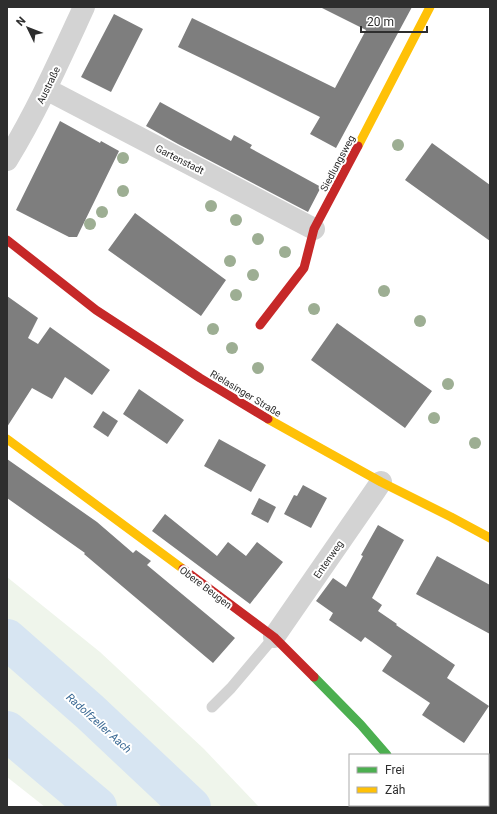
<svg xmlns="http://www.w3.org/2000/svg" width="497" height="814" viewBox="0 0 497 814" font-family="Roboto,sans-serif">
<style>
.green{fill:#eff5eb}
.lines{fill:none;stroke-linecap:round;stroke-linejoin:round}
.river{stroke:#d7e5f2;stroke-width:40}
.building{fill:#7e7e7e}
.lane{stroke:#d3d3d3;stroke-width:11}
.street{stroke:#d3d3d3;stroke-width:22}
.fast{stroke:#4caf50;stroke-width:9}
.slow{stroke:#ffc107;stroke-width:9}
.jam{stroke:#c62828;stroke-width:9}
.tree{fill:#9dae93}
.labels{text-anchor:middle;stroke-width:4;stroke-linejoin:round;paint-order:stroke}
.street-label{font-size:10px;fill:#2e2e2e;stroke:#fff}
.water-label{font-size:11px;font-style:italic;fill:#396893;stroke:#fff}
</style>
<rect width="100%" height="100%" fill="#fff"/>
<path class="green" d="M 7,577 L 100,652 L 204,749 L 259,807 L 45,807 L 7,777 Z"/>
<g class="lines">
<path class="river" d="M 7,639 L 90,712 L 191,807
M 7,731 L 97,807"/>
</g>
<path class="building" d="M 320,7 L 412,7 L 336,148 L 310,134 L 320,117 L 236,75 L 178,47 L 192,18 L 268,55 L 335,88 L 366,30 Z
M 114,14 L 143,29 L 111,92 L 81,77 Z
M 160,102 L 231,141 L 234,135 L 252,145 L 250,148 L 321,187 L 308,212 L 178,144 L 146,126 Z
M 60,121 L 100,143 L 101,141 L 119,151 L 77,237 L 69,237 L 16,210 Z
M 432,143 L 490,185 L 490,241 L 405,180 Z
M 135,213 L 226,280 L 201,316 L 108,250 Z
M 7,296 L 38,318 L 28,338 L 38,344 L 50,327 L 110,370 L 92,395 L 65,377 L 52,399 L 32,388 L 7,427 Z
M 337,323 L 432,391 L 405,428 L 311,360 Z
M 139,389 L 184,420 L 167,444 L 123,414 Z
M 103,411 L 118,421 L 108,437 L 93,427 Z
M 219,439 L 266,465 L 251,492 L 204,466 Z
M 7,459 L 97,522 L 133,553 L 136,550 L 151,561 L 147,565 L 235,638 L 213,663 L 84,554 L 85,553 L 7,498 Z
M 303,485 L 327,498 L 311,528 L 284,514 L 294,495 L 297,496 Z
M 259,498 L 276,507 L 268,523 L 251,514 Z
M 165,514 L 217,556 L 228,542 L 246,556 L 257,542 L 283,562 L 250,604 L 152,531 Z
M 378,525 L 404,540 L 372,598 L 382,605 L 378,611 L 397,624 L 396,625 L 455,665 L 447,678 L 489,706 L 464,743 L 422,715 L 430,703 L 382,671 L 392,656 L 365,637 L 361,642 L 329,620 L 333,613 L 316,601 L 333,578 L 346,587 L 363,556 L 361,555 Z
M 437,556 L 490,585 L 490,634 L 416,594 Z"/>
<g class="lines">
<path class="lane" d="M 212,707 L 231,688 L 274,637"/>
<path class="street" d="M 46,89 L 314,229
M 7,160 C 37,111 60,59 84,7
M 274,637 L 375,491 L 381,482
M 423,805 L 424,807"/>
<path class="fast" d="M 314,677 L 361,725 L 387,755"/>
<path class="slow" d="M 358,146 L 430,7
M 268,419 L 381,482 L 451,517 L 490,538
M 7,439 L 183,569"/>
<path class="jam" d="M 7,240 L 96,310 L 200,378 L 268,419
M 260,325 L 304,268 L 314,229 L 358,146
M 183,569 L 274,637 L 314,677"/>
</g>
<g class="tree">
<circle cx="398" cy="145" r="6"/>
<circle cx="123" cy="158" r="6"/>
<circle cx="123" cy="191" r="6"/>
<circle cx="211" cy="206" r="6"/>
<circle cx="102" cy="212" r="6"/>
<circle cx="236" cy="220" r="6"/>
<circle cx="90" cy="224" r="6"/>
<circle cx="258" cy="239" r="6"/>
<circle cx="285" cy="252" r="6"/>
<circle cx="230" cy="261" r="6"/>
<circle cx="253" cy="275" r="6"/>
<circle cx="384" cy="291" r="6"/>
<circle cx="236" cy="295" r="6"/>
<circle cx="314" cy="309" r="6"/>
<circle cx="420" cy="321" r="6"/>
<circle cx="213" cy="329" r="6"/>
<circle cx="232" cy="348" r="6"/>
<circle cx="258" cy="368" r="6"/>
<circle cx="448" cy="384" r="6"/>
<circle cx="434" cy="418" r="6"/>
<circle cx="475" cy="443" r="6"/>
</g>
<g class="labels">
<g class="street-label">
<text transform="translate(48 85) rotate(-64)" y="4">Austraße</text>
<text transform="translate(180 159) rotate(27)" y="4">Gartenstadt</text>
<text transform="translate(337 163) rotate(-62)" y="4">Siedlungsweg</text>
<text transform="translate(246 393) rotate(31)" y="4">Rielasinger Straße</text>
<text transform="translate(328 559) rotate(-55)" y="4">Entenweg</text>
<text transform="translate(206 587) rotate(37)" y="4">Obere Beugen</text>
</g>
<g class="water-label">
<text transform="translate(99 723) rotate(42)" y="4">Radolfzeller Aach</text>
</g>
</g>
<rect width="497" height="814" fill="none" stroke="#2e2e2e" stroke-width="16"/>
<rect x="349" y="754" width="140" height="52" fill="#ffffff" stroke="#ababab"/>
<rect x="357" y="767" width="20" height="6" fill="#4caf50" stroke="#ababab"/>
<text x="385" y="774" font-size="12" fill="#2e2e2e">Frei</text>
<rect x="357" y="787" width="20" height="6" fill="#ffc107" stroke="#ababab"/>
<text x="385" y="794" font-size="12" fill="#2e2e2e">Zäh</text>
<g transform="translate(28 28) rotate(313)" stroke="#ffffff" stroke-width="3" paint-order="stroke">
<path d="M0-3L7 15L0 10L-7 15Z" fill="#2e2e2e"/>
<text y="-6" font-size="11" font-weight="bold" text-anchor="middle" fill="#2e2e2e">N</text>
</g>
<path d="M361 26v6h66v-6" fill="none" stroke="#2e2e2e" stroke-width="2"/>
<text x="367" y="26" font-size="12" fill="#2e2e2e" stroke="#ffffff" stroke-width="3" paint-order="stroke">20 m</text>
</svg>
